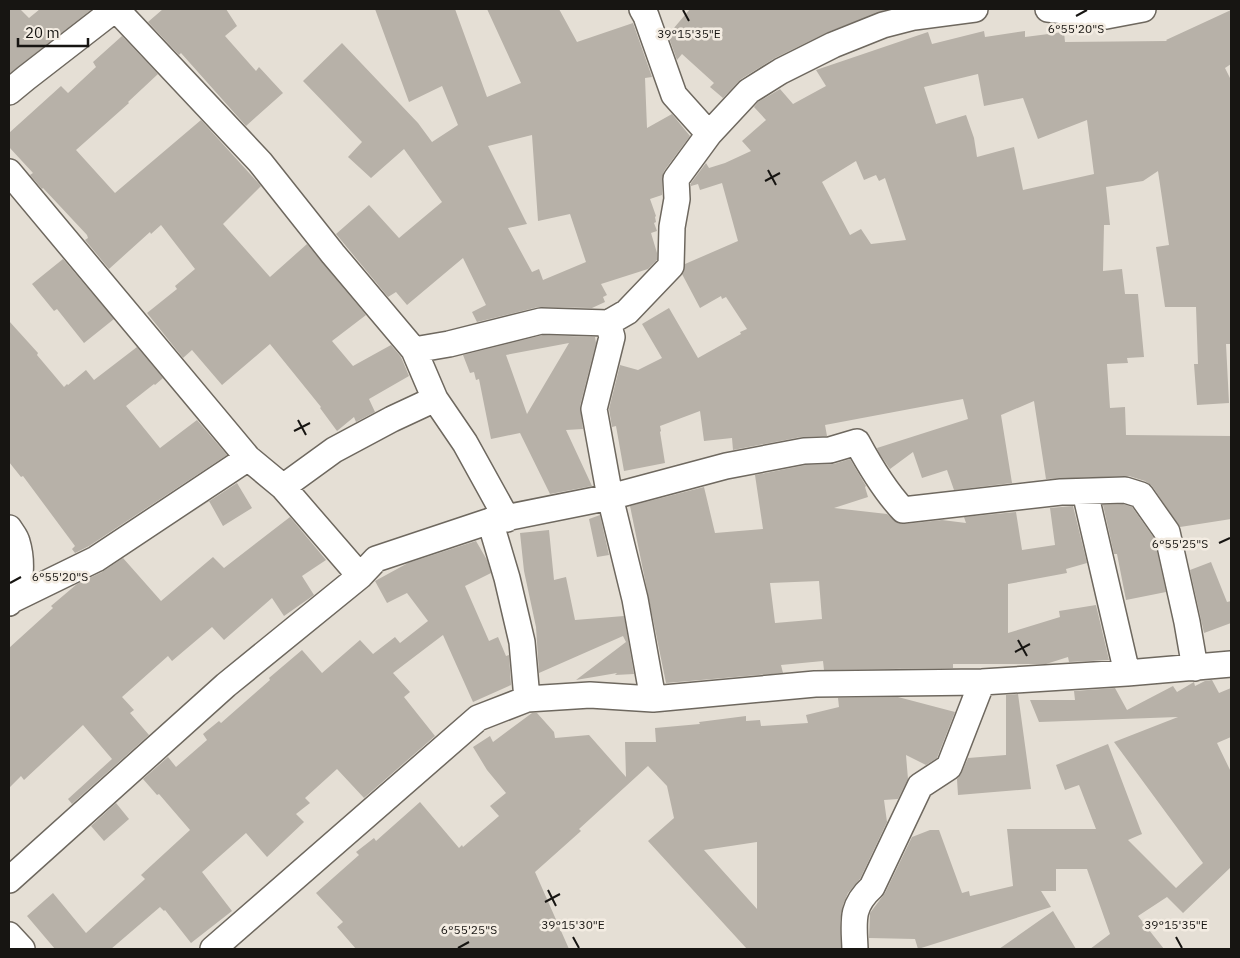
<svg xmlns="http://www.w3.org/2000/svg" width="1240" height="958" viewBox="0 0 1240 958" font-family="'IBM Plex Sans',sans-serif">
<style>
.building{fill:#b7b1a8;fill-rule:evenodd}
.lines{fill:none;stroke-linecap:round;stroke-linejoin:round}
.minor-casing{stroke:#6e685f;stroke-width:28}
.minor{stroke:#fff;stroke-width:25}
.ticks{fill:none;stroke:#171512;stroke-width:2}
.ticks-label{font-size:12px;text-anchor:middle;fill:#171512;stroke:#f3ece2;stroke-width:5;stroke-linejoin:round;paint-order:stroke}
</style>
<rect width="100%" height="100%" fill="#e5dfd5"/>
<path class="building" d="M 9,9 L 20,9 L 29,18 L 40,9 L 92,9 L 9,74 Z
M 163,9 L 226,9 L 237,26 L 225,36 L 256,71 L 259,67 L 283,93 L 246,126 L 181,53 L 179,55 L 148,22 Z
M 375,9 L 455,9 L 487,97 L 521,83 L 487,9 L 559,9 L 577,42 L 633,23 L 652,77 L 645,78 L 647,128 L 672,114 L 690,136 L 664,171 L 662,180 L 662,195 L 650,199 L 656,216 L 655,217 L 656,222 L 654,223 L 657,231 L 651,233 L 657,253 L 657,260 L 648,269 L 601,284 L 607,295 L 603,297 L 605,302 L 592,308 L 538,307 L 477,322 L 472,312 L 486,305 L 463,258 L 407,305 L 396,292 L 388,297 L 336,234 L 369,205 L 399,238 L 442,202 L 404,149 L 371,178 L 348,157 L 362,142 L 303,81 L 342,43 L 418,123 L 432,142 L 458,125 L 442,86 L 409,102 ZM 532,135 L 538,221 L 570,214 L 586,262 L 543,280 L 539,269 L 532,272 L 508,228 L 527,224 L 488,146 Z
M 690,9 L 888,9 L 828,32 L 775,58 L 741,79 L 723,98 L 710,87 L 714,83 L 682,54 L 677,60 L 668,35 Z
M 1231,10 L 1231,64 L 1225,68 L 1231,80 L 1231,344 L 1226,344 L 1229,403 L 1197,405 L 1194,364 L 1198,364 L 1196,307 L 1165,307 L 1156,247 L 1169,245 L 1158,171 L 1143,181 L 1106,187 L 1110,225 L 1104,225 L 1103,271 L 1122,269 L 1125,294 L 1138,294 L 1144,357 L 1127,358 L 1128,363 L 1107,364 L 1110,408 L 1125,407 L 1126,435 L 1231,436 L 1231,519 L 1180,527 L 1152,486 L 1145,481 L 1129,476 L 1046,479 L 1034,401 L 1001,415 L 1012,483 L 954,490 L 947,470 L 922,478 L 913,452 L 890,469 L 879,453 L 877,448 L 968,419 L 963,399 L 825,425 L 827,436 L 801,437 L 733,450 L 732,438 L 704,441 L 700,411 L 660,426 L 661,431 L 660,432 L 665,463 L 624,471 L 616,426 L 612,427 L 609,409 L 620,365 L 638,370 L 662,358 L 642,324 L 669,308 L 698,358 L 741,334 L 740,332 L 747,329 L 726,297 L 722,299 L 721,296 L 700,308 L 682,274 L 685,264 L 738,241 L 722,183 L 700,190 L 698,184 L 691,186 L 691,183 L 706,163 L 709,168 L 725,163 L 751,151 L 742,141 L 766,120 L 754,107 L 758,102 L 780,89 L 793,104 L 826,86 L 816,70 L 928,32 L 932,44 L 984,31 L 985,37 L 1025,31 L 1025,37 L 1064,32 L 1065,42 L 1167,41 L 1166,40 ZM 978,74 L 984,106 L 1023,98 L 1038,139 L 1087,120 L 1094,174 L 1023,190 L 1014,147 L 977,157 L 974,138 L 966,115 L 936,124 L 924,87 ZM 856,161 L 864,180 L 876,175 L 879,181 L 885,178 L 906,240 L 871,244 L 861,229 L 850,235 L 822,182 Z
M 122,36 L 158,74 L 128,102 L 129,103 L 76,150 L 115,193 L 201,120 L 261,186 L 223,224 L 270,277 L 307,244 L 366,315 L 332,341 L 353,366 L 391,345 L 401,357 L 409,376 L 369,399 L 375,412 L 356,422 L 354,417 L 337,431 L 320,408 L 321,407 L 270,344 L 222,385 L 192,350 L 183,358 L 147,313 L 177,289 L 175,286 L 195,269 L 161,225 L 151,234 L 150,232 L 109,269 L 85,240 L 88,238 L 87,235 L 43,188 L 42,189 L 30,175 L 33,173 L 9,147 L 9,133 L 61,86 L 68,93 L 96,67 L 93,62 Z
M 63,259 L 114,319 L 84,343 L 57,309 L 54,311 L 32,284 Z
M 9,321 L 38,353 L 37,355 L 64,387 L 67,384 L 68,385 L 86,370 L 94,380 L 137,347 L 163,378 L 155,385 L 154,384 L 126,406 L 160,448 L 197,420 L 227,455 L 89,546 L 75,553 L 72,549 L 75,546 L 23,476 L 21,477 L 9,462 Z
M 543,335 L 595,337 L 596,343 L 580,406 L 583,429 L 566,430 L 592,486 L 550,494 L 520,433 L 491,439 L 479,379 L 476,380 L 474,372 L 470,373 L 463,355 ZM 569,343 L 527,414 L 506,355 Z
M 850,459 L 866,486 L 865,487 L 868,497 L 834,508 L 887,514 L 898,523 L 905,524 L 942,520 L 966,523 L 964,517 L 1016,512 L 1022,550 L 1055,545 L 1050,508 L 1073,506 L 1087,563 L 1066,569 L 1067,573 L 1008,584 L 1008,633 L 1060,617 L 1059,611 L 1096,605 L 1109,660 L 1069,662 L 1068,657 L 1046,664 L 953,664 L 953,668 L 824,670 L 823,661 L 781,665 L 783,673 L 666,683 L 630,506 L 704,487 L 715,533 L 763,529 L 755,475 L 806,465 L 834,464 ZM 819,581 L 822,619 L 775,623 L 770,583 Z
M 237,483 L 252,508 L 223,526 L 209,501 L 188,515 Z
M 1123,504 L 1132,507 L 1154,538 L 1166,592 L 1126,600 L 1117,554 L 1114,554 L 1103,505 Z
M 600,515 L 609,555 L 597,557 L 589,519 Z
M 290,517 L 326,560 L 302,576 L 314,595 L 284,616 L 272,598 L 224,640 L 212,627 L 172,661 L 168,656 L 122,697 L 134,710 L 130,713 L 149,735 L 72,804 L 68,799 L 112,759 L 83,725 L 24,780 L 21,776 L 9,788 L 9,648 L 53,608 L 51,606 L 77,584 L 102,572 L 123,558 L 161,601 L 213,557 L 224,568 Z
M 549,530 L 554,580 L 566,577 L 575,620 L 624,616 L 634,674 L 615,675 L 617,673 L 576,680 L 626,642 L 623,636 L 539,673 L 536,627 L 524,571 L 520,533 Z
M 476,541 L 487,560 L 491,573 L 465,586 L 489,641 L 498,637 L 506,656 L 509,655 L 511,685 L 473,702 L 443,635 L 393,673 L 410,692 L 404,697 L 435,736 L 364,798 L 337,769 L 305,798 L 310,803 L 296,814 L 304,822 L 267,857 L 246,833 L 202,872 L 232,911 L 191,943 L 165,910 L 164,911 L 160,907 L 111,949 L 55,949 L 27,916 L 53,893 L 86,933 L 145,879 L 141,875 L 190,830 L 159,794 L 157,795 L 143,779 L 168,757 L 176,767 L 207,740 L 203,734 L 219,721 L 221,723 L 270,680 L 269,678 L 302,650 L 322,673 L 360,640 L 373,654 L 395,637 L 400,643 L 428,621 L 407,593 L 387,603 L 375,581 L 408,563 Z
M 1211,562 L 1227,602 L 1231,601 L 1231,623 L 1204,633 L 1190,570 Z
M 1212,680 L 1219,693 L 1231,688 L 1231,737 L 1217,743 L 1231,772 L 1231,867 L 1183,913 L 1167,897 L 1138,916 L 1164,949 L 1090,949 L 1110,934 L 1087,869 L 1056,869 L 1056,891 L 1041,891 L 1051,907 L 918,949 L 915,939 L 869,938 L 870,913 L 885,893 L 912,837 L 930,830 L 939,830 L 962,893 L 969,891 L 970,896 L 1013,886 L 1007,829 L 1096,829 L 1079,785 L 1065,790 L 1056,765 L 1108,744 L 1142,834 L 1128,840 L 1176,888 L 1203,863 L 1114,742 L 1178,717 L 1039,722 L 1030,700 L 1075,700 L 1074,691 L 1115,688 L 1127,710 L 1173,686 L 1177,692 L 1194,682 L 1195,686 L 1205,681 Z
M 1018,694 L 1031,789 L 958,795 L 957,779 L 962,772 L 968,758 L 1006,755 L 1006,695 Z
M 898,697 L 955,712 L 937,758 L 926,765 L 906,755 L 908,779 L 898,799 L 884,800 L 887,822 L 860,879 L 848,893 L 843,905 L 840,921 L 841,948 L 839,949 L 747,949 L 648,841 L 674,818 L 667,786 L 648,766 L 579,829 L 581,831 L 535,872 L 569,949 L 356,949 L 337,927 L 343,922 L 316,893 L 359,855 L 356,852 L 374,838 L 376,841 L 420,802 L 459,848 L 462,845 L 463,847 L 499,816 L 490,806 L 506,793 L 487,770 L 473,747 L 490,736 L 493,742 L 532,713 L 537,713 L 554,732 L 555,738 L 589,735 L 626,777 L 625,742 L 656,742 L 655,728 L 700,724 L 699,722 L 746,716 L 746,721 L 760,720 L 761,726 L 808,723 L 806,715 L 839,707 L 838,698 ZM 757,842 L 757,909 L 704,850 Z
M 116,803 L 129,819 L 104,841 L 91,826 Z
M 1053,911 L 1076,949 L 999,949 Z"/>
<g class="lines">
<defs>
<path id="minor" d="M 116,9 L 260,162 L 333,254 L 414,350 L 435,399 L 465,443 L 507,519
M 642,9 L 646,16 L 674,95 L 709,134
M 1048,9 L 1106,16 L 1143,9
M 9,92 L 26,78 L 115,9
M 9,172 L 248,458 L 283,487 L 360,576
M 414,350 L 449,344 L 541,321 L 608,323
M 283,487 L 334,450 L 392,419 L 435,399
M 1085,492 L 1127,673
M 490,521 L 507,578 L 522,642 L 527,699
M 9,528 C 12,533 16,537 17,542 C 22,558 23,591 9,603
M 12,600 L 96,559 L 248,458
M 653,699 L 635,599 L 610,497 L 594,409 L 612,337 L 608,323 L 627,312 L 671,266 L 672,227 L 677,199 L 676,179 L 709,134 L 749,91 L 781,71 L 833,45 L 883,25 L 914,17 L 975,9
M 9,880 L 226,685 L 360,576 L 376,559 L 490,521 L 610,497 L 726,466 L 804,451 L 830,450 L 857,442 C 870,466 884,490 903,510 L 1061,492 L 1125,490 L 1141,495 L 1167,532 L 1187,622 L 1195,668
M 9,935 L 22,949
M 213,949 L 478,718 L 527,699 L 590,695 L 653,699 L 815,684 L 982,682 L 1127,673 L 1231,664
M 855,949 C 854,922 850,907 872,887 L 920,786 L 949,767 L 982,682"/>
</defs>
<use href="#minor" class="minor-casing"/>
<use href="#minor" class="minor"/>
</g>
<path class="ticks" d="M 683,10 L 689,21M 1076,16 L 1087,10M 768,170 L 776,185M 765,181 L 780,173M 298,420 L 306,435M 294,431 L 310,423M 1219,543 L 1230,538M 10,583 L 21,577M 1018,640 L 1027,656M 1015,652 L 1030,644M 548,890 L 556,906M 545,902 L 560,894M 573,937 L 579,948M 1176,937 L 1182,948M 458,948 L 469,942"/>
<g class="ticks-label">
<text x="1076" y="33">6°55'20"S</text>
<text x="689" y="38">39°15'35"E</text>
<text x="1180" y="548">6°55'25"S</text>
<text x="60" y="581">6°55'20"S</text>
<text x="573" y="929">39°15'30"E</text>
<text x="1176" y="929">39°15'35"E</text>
<text x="469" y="934">6°55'25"S</text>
</g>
<rect width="1240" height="958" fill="none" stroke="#171512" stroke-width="20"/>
<path d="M18 38v8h70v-8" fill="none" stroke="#171512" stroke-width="2.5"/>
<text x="25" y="38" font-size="15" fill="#171512" stroke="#f3ece2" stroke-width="4" paint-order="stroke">20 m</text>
</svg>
